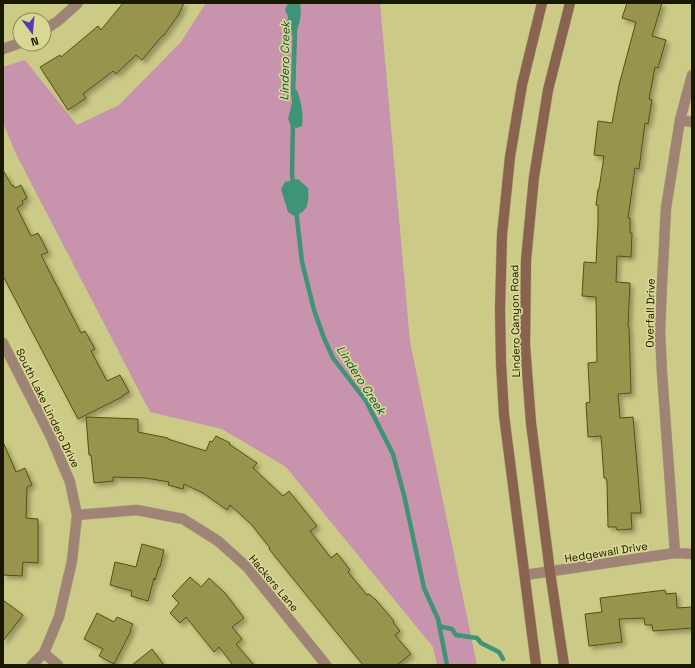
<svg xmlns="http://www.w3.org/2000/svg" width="695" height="668" viewBox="0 0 695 668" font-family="'Space Grotesk',sans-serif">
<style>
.green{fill:#c793ad}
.water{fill:#3f9376}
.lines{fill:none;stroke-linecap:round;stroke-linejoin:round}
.stream{stroke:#3f9376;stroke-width:4.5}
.building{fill:#96944d;stroke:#54520a;filter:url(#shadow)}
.minor-casing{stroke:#abaa6f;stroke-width:11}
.secondary-casing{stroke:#abaa6f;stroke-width:11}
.minor{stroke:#9f8376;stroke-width:10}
.secondary{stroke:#8a6350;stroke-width:10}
.labels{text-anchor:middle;stroke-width:3.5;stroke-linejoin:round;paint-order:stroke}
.street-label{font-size:11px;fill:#191800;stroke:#d8d794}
.water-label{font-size:12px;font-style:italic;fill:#0e533e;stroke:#d8d794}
</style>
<defs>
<filter id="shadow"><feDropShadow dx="3.5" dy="3.5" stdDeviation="2" flood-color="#0004"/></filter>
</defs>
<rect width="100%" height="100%" fill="#cbca87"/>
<path class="green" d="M 206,3 L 380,3 L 410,342 L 477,665 L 437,665 L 433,647 L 286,467 L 222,429 L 150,412 L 16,154 L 3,122 L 3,67 L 25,60 L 77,125 L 119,105 L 181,42 Z"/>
<path class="water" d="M 288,3 L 300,3 C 302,13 300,29 293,36 L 287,26 L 288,16 L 285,10 Z
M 291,88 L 297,90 C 301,101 304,115 302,126 L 297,128 L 291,126 L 288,119 L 292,103 Z
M 298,179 L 308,188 C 309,201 309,212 294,216 L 288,212 L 281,189 L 285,182 Z"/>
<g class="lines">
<path class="stream" d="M 293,94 L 295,30
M 293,184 L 292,173 L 293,122
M 296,210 L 302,262 L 314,310 L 324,338 L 333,358 L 366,401 L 393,454 L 404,495 L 424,588 L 438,619 L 447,665
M 439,624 L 442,627 L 452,629 L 456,635 L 477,638 L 481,643 L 499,652 L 503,659"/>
</g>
<path class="building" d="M 123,3 L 184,3 L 179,14 L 164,35 L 162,36 L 142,60 L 136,55 L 116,74 L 113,71 L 83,94 L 86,98 L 68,110 L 40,67 L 60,55 L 61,57 L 98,26 L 101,30 Z
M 627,3 L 662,3 L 652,36 L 666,40 L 658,68 L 655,67 L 649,99 L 652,100 L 648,124 L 645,123 L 639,169 L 635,168 L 628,218 L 630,218 L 630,233 L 632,233 L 631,257 L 617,256 L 616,282 L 630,283 L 628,327 L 629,327 L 631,393 L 618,394 L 620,418 L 633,417 L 641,513 L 631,513 L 632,529 L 617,530 L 616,527 L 608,527 L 607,482 L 606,478 L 604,478 L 601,436 L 588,437 L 586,403 L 590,402 L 588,363 L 597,362 L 596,297 L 582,296 L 584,262 L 596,263 L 598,222 L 598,205 L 596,205 L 598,189 L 599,189 L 604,156 L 594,155 L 598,121 L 612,123 L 619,85 L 636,22 L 622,18 Z
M 3,170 L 12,186 L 13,185 L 15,188 L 21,185 L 27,198 L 22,201 L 23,204 L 17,208 L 31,236 L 38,233 L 48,252 L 41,255 L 81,333 L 85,331 L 95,349 L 91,351 L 107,381 L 120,375 L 129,392 L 122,396 L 122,397 L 78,419 L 3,276 Z
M 86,417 L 138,419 L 138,432 L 168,438 L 168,439 L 206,451 L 210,441 L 212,442 L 216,436 L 230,443 L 229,444 L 257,463 L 253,468 L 283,496 L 289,491 L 317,526 L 310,531 L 331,558 L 337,553 L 350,570 L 348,572 L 367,595 L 369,594 L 376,600 L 394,621 L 393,622 L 400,631 L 395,635 L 411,654 L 397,665 L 363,665 L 269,549 L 270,548 L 251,524 L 230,505 L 227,510 L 203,493 L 184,484 L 183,489 L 168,485 L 169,482 L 146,478 L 113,477 L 113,481 L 94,483 L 91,455 L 89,455 Z
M 3,442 L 16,472 L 25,468 L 32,485 L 27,487 L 26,518 L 38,519 L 38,563 L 23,562 L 22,576 L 3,575 Z
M 142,544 L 164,550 L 160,567 L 159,567 L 155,580 L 154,578 L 148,601 L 131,596 L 132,591 L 110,585 L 115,562 L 136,567 Z
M 190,577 L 201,587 L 209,578 L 225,593 L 244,618 L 232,627 L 242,639 L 236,644 L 254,665 L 233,665 L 219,647 L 214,652 L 186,617 L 180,623 L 170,613 L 179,603 L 172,596 Z
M 665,590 L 666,594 L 676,593 L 677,608 L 692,607 L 692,628 L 653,631 L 652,625 L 645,625 L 644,618 L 619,619 L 622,642 L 589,646 L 585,614 L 602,612 L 600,598 Z
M 3,600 L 23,615 L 3,641 Z
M 97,613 L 114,622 L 117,617 L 133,624 L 130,630 L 131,631 L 114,664 L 99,656 L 103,649 L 84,639 Z
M 152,649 L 164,665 L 132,665 Z"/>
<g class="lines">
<defs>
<path id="minor" d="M 44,30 L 58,21 L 78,3
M 3,49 L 20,43
M 680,120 L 692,122
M 3,343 L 51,437 L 70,482 L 77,515 L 72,561 L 59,617 L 44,653 L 32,665
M 77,515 L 137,510 L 183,519 L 218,541 L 248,568 L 326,665
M 675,553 L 662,373 L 660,331 L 662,284 L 666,208 L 680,120 L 692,75
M 525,575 L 675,553 L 692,554
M 44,653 L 58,665"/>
<path id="secondary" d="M 536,665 L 504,415 L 501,363 L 500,309 L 502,235 L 510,157 L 522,85 L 542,3
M 564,665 L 550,572 L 531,423 L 525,345 L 526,260 L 534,177 L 548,90 L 570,3"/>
</defs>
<use href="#minor" class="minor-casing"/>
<use href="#secondary" class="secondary-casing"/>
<use href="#minor" class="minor"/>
<use href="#secondary" class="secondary"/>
</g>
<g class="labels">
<g class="street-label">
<text transform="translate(650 313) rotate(-89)" y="4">Overfall Drive</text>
<text transform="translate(515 321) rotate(-91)" y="4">Lindero Canyon Road</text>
<text transform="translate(48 408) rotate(64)" y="4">South Lake Lindero Drive</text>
<text transform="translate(606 552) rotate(-9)" y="4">Hedgewall Drive</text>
<text transform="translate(274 583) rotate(50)" y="4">Hackers Lane</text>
</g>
<g class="water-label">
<text transform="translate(285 61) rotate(-89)" y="4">Lindero Creek</text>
<text transform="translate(361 380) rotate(57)" y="4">Lindero Creek</text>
</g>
</g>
<rect width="695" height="668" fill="none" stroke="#191800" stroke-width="8"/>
<g transform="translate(32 32) rotate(164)"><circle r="19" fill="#d8d794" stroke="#8c8b59"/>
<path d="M0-3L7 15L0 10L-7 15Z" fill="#563bb3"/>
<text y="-6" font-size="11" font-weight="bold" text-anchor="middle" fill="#191800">N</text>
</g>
</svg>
